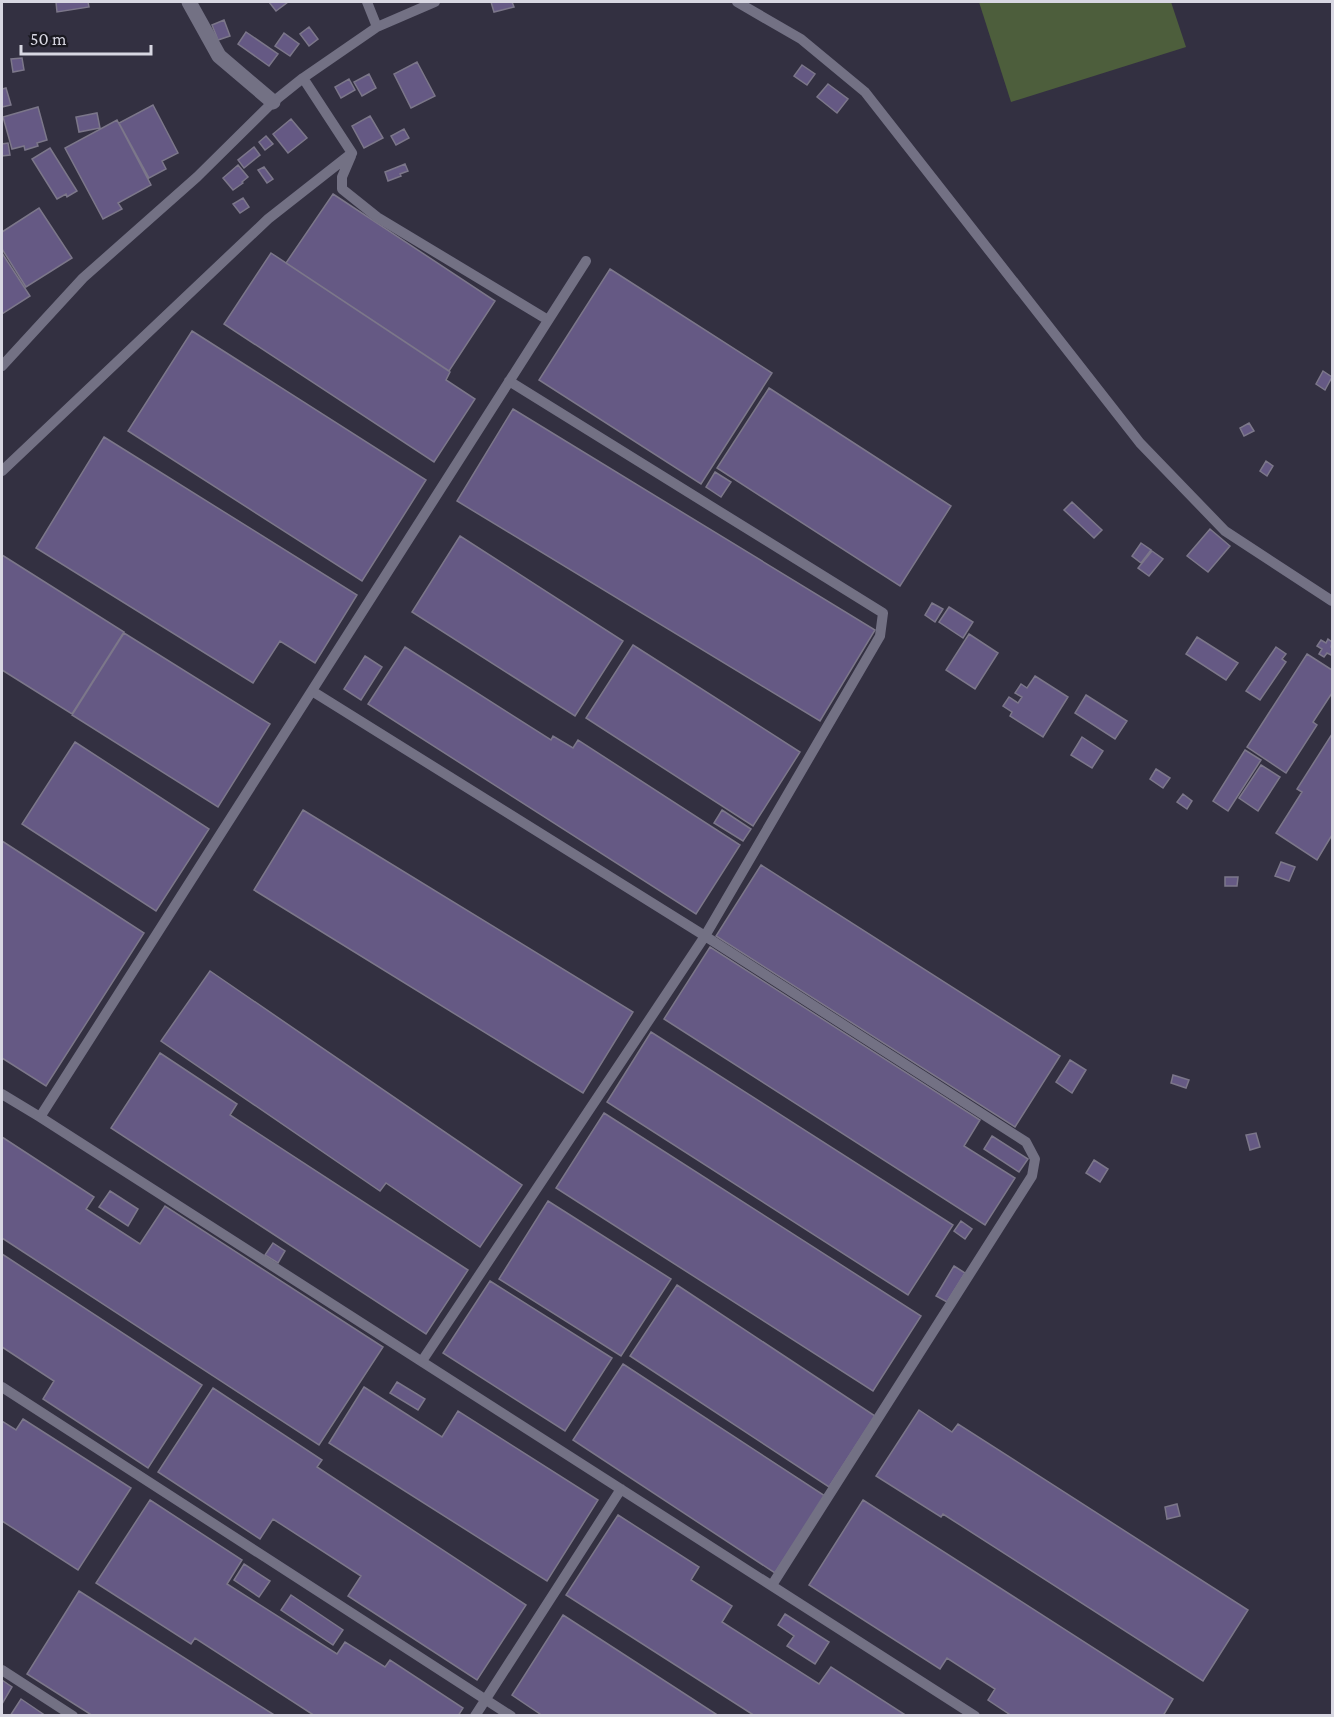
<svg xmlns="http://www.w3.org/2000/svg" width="1334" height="1717" viewBox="0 0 1334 1717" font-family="'Crimson Pro',serif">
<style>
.green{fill:#4d5e3c}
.building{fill:#655984;stroke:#7c778a;stroke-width:1.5}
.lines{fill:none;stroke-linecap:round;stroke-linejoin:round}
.lane{stroke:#737184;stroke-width:10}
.street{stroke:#737184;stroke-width:15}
</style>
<rect width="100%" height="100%" fill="#333041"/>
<path class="green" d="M 979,2 L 1171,2 L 1186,47 L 1011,102 Z"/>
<path class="building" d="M 56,2 L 88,2 L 89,7 L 57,12 Z
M 269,2 L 288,2 L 276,11 Z
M 491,2 L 512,2 L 514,7 L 494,12 Z
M 224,20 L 230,36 L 218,40 L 212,25 Z
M 309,27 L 318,39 L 309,46 L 300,34 Z
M 246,32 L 278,54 L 269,66 L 238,44 Z
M 284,33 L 299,44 L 290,56 L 275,46 Z
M 22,58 L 24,70 L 13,72 L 11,59 Z
M 417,62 L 435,96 L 411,108 L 394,74 Z
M 802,65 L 815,74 L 807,85 L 794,76 Z
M 369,74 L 376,88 L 362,96 L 354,82 Z
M 349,79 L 355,90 L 341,98 L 335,87 Z
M 828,84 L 848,99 L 837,113 L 817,97 Z
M 6,88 L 11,105 L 2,107 L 2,89 Z
M 153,105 L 178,153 L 162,161 L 166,169 L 149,178 L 119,123 Z
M 38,107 L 47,140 L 37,143 L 38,146 L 25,150 L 24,146 L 12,149 L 3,117 Z
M 97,113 L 100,128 L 79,132 L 76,117 Z
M 370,116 L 383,138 L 364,148 L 352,126 Z
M 291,119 L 307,138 L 288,153 L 273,134 Z
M 117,120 L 151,185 L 118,203 L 122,209 L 103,219 L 65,148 Z
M 404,129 L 409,138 L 396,145 L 391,136 Z
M 266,136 L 273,144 L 265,150 L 259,142 Z
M 8,143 L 10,155 L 2,156 L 2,144 Z
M 254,147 L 260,155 L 244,168 L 238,160 Z
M 50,148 L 77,191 L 67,197 L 66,194 L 57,199 L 32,159 Z
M 405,164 L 408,171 L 400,174 L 401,176 L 388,181 L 385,172 Z
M 238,165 L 248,177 L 242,182 L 243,183 L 233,190 L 223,178 Z
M 264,167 L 273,179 L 267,183 L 258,170 Z
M 333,194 L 495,301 L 449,371 L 286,263 Z
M 243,198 L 249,207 L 240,213 L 233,204 Z
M 39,208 L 72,258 L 26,287 L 2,249 L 2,232 Z
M 2,253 L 30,296 L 2,314 Z
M 271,253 L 450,372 L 446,380 L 475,399 L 434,462 L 224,324 Z
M 610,269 L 772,373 L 701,484 L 539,380 Z
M 192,331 L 426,480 L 362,581 L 128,431 Z
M 1323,371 L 1332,377 L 1325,390 L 1316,384 Z
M 769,388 L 951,506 L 900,586 L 717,468 Z
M 513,409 L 875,630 L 820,721 L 457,501 Z
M 1249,423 L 1254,431 L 1244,436 L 1240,428 Z
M 104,437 L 357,595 L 315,663 L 280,641 L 253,683 L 36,548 Z
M 1266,461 L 1273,466 L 1267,476 L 1260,471 Z
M 715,472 L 731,482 L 721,497 L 706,487 Z
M 1072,502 L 1102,530 L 1094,538 L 1064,510 Z
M 1210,529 L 1230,546 L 1208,572 L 1187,556 Z
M 460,536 L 623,641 L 575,716 L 412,612 Z
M 1141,543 L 1151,550 L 1141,563 L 1132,556 Z
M 1152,551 L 1163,559 L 1149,576 L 1138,568 Z
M 2,555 L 124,632 L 72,714 L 2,670 Z
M 932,603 L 943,609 L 935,622 L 925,615 Z
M 949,607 L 973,622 L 963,638 L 939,622 Z
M 124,633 L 270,724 L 218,807 L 72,715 Z
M 969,634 L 998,653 L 975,689 L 946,670 Z
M 1197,637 L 1238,663 L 1226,680 L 1186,654 Z
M 1328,639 L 1332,642 L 1331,647 L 1332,648 L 1332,653 L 1331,655 L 1327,653 L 1324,657 L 1319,654 L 1322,649 L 1317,646 L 1321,640 L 1326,643 Z
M 633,645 L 800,752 L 753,826 L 586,718 Z
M 405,647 L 551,740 L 553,736 L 573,748 L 578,740 L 740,845 L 696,914 L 368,704 Z
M 1276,647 L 1286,654 L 1282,659 L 1286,662 L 1260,700 L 1246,691 Z
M 1307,654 L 1332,670 L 1332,693 L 1313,722 L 1317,725 L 1286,773 L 1247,747 Z
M 365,656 L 382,667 L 361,700 L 344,689 Z
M 1035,676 L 1068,697 L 1043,737 L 1010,716 L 1012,712 L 1003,706 L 1009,697 L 1018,703 L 1022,697 L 1015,693 L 1021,684 L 1027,688 Z
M 1086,695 L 1127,721 L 1115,739 L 1075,713 Z
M 1332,734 L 1332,835 L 1317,860 L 1276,833 L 1302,792 L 1297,789 Z
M 1082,737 L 1103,751 L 1092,768 L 1071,755 Z
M 75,742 L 209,829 L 156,911 L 22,824 Z
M 1245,750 L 1261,760 L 1228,811 L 1213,801 Z
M 1261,765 L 1280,777 L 1258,811 L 1239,798 Z
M 1156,769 L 1170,778 L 1163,788 L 1150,779 Z
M 1183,794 L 1192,801 L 1187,809 L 1177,802 Z
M 303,810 L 633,1012 L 583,1093 L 254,890 Z
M 722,810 L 751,829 L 743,841 L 714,823 Z
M 2,841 L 144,933 L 46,1086 L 2,1058 Z
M 1281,862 L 1295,867 L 1289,881 L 1275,876 Z
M 761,865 L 1060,1056 L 1015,1127 L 716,936 Z
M 1225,877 L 1238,877 L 1237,886 L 1225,886 Z
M 710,947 L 980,1120 L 964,1146 L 1015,1178 L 985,1225 L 664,1019 Z
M 210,971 L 522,1185 L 480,1247 L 386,1183 L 380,1191 L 161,1041 Z
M 651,1032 L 953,1225 L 908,1295 L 607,1102 Z
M 160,1053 L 237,1104 L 230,1115 L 468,1270 L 426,1334 L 111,1128 Z
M 1070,1060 L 1086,1070 L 1072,1093 L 1056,1082 Z
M 1173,1075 L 1189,1080 L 1186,1088 L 1171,1083 Z
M 604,1113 L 921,1316 L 873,1391 L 556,1188 Z
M 1256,1133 L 1260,1147 L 1250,1150 L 1246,1135 Z
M 992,1136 L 1028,1159 L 1019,1172 L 984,1149 Z
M 2,1137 L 94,1197 L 86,1209 L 140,1244 L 165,1206 L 383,1347 L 319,1445 L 2,1238 Z
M 1094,1160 L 1108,1169 L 1100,1182 L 1086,1173 Z
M 110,1191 L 138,1209 L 128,1226 L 99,1207 Z
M 548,1201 L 671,1279 L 621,1356 L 499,1279 Z
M 961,1221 L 972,1229 L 965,1239 L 954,1231 Z
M 273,1243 L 285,1251 L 278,1263 L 265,1255 Z
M 2,1254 L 202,1385 L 148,1468 L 43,1399 L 54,1381 L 2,1347 Z
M 954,1266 L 965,1273 L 947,1302 L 936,1296 Z
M 490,1281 L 612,1358 L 565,1431 L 443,1353 Z
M 677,1285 L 875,1416 L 829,1487 L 630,1356 Z
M 623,1364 L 825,1496 L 775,1573 L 573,1440 Z
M 397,1382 L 425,1399 L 418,1410 L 390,1393 Z
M 364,1387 L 442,1437 L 458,1411 L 598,1500 L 547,1581 L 329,1443 Z
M 213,1388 L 322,1460 L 317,1467 L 526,1605 L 477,1680 L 348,1596 L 361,1576 L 273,1519 L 260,1539 L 158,1472 Z
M 919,1410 L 952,1432 L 958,1424 L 1248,1610 L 1203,1681 L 943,1514 L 941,1517 L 876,1476 Z
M 23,1419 L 131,1488 L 78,1570 L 2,1521 L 2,1421 L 16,1430 Z
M 150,1500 L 242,1560 L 227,1584 L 337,1654 L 345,1642 L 385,1667 L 390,1660 L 463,1708 L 458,1716 L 315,1716 L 195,1638 L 191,1644 L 96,1583 Z
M 863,1500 L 1173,1699 L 1163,1716 L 1012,1716 L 988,1700 L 995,1689 L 947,1658 L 940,1669 L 809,1585 Z
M 1177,1504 L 1180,1516 L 1167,1519 L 1165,1507 Z
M 618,1515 L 699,1567 L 691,1580 L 732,1606 L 722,1622 L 819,1684 L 831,1667 L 907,1716 L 755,1716 L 566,1595 Z
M 244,1564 L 270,1581 L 259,1597 L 234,1580 Z
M 79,1591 L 276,1716 L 93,1716 L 27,1674 Z
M 291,1595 L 343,1630 L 333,1645 L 281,1610 Z
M 785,1614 L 829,1642 L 815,1664 L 787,1646 L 794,1636 L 778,1625 Z
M 563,1615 L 719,1716 L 543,1716 L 512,1695 Z
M 2,1680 L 12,1687 L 2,1704 Z
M 21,1699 L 46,1716 L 10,1716 Z"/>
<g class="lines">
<path class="lane" d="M 367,2 L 377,27
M 737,2 L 801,39 L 865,92 L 1140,443 L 1225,531 L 1332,601
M 351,156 L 342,177 L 342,189 L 377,217 L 548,320
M 2,366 L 83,278 L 197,177 L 273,102 L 303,78 L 377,27 L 435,2
M 2,471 L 268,219 L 352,153 L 303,78
M 312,691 L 705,936 L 1026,1142 L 1035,1159 L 1032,1176 L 772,1585
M 2,1094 L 40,1117 L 975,1716
M 40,1117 L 586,261
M 422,1361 L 705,936 L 880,636 L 883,613 L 509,381
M 2,1387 L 511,1716
M 2,1670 L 73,1716
M 475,1716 L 621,1489"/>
<path class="street" d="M 189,2 L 219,56 L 273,102"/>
</g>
<rect width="1334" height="1717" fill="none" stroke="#d8d7e2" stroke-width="6"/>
<path d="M21 45v9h130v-9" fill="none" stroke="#d8d7e2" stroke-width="3"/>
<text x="30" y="45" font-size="18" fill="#d8d7e2" stroke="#1a1921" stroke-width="4.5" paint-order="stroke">50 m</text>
</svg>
